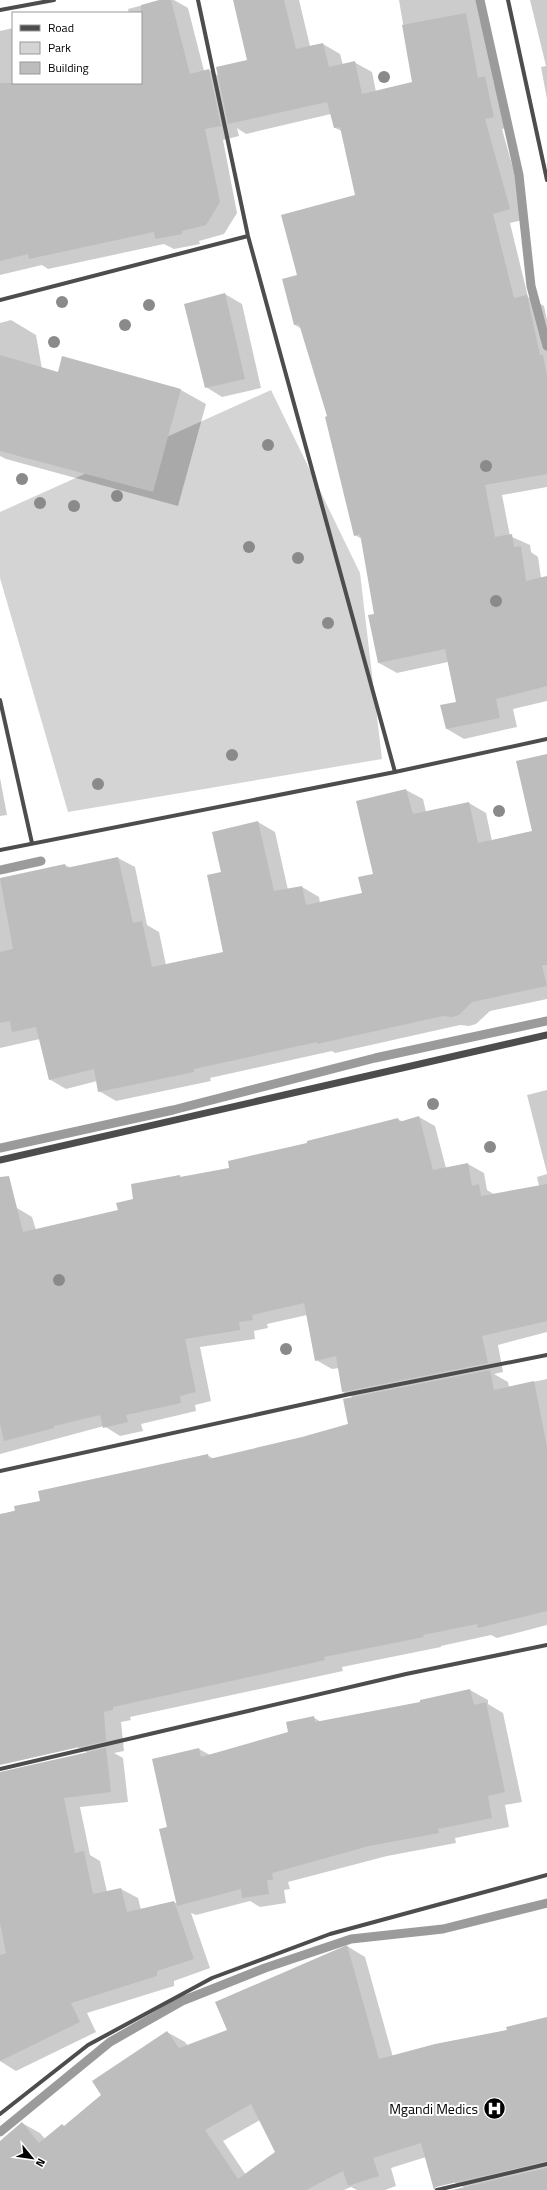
<svg xmlns="http://www.w3.org/2000/svg" width="547" height="2190" viewBox="0 0 547 2190" font-family="'Titillium Web',sans-serif">
<style>
.green{fill:#d4d4d4}
.shadow{fill:#0003;fill-rule:evenodd}
.lines{fill:none;stroke-linecap:round;stroke-linejoin:round}
.stream{stroke:#9b9b9b;stroke-width:9}
.building{fill:#bdbdbd;fill-rule:evenodd}
.minor{stroke:#4d4d4d;stroke-width:4}
.tertiary{stroke:#4d4d4d;stroke-width:7}
.tree{fill:#8a8a8a}
.labels{text-anchor:middle;stroke-width:4;stroke-linejoin:round;paint-order:stroke}
.poi-label{font-size:14px;fill:#000;stroke:#fff;text-anchor:end}
</style>
<rect width="100%" height="100%" fill="#fff"/>
<path class="green" d="M 271,390 L 360,573 L 382,759 L 68,812 L 0,578 L 0,512 Z"/>
<path class="shadow" d="M 163,0 L 174,0 L 188,8 L 204,71 L 209,70 L 219,76 L 248,60 L 234,0 L 299,0 L 310,46 L 323,44 L 340,54 L 343,65 L 354,62 L 372,72 L 376,92 L 413,83 L 399,0 L 478,0 L 494,83 L 502,87 L 510,127 L 502,129 L 527,219 L 510,223 L 528,297 L 544,306 L 547,320 L 547,487 L 502,495 L 510,536 L 530,545 L 531,552 L 538,557 L 541,578 L 547,577 L 547,701 L 513,709 L 517,727 L 464,739 L 447,729 L 457,703 L 448,662 L 397,673 L 379,663 L 375,615 L 362,539 L 355,535 L 328,417 L 302,329 L 295,325 L 298,276 L 356,196 L 342,131 L 335,128 L 331,114 L 246,134 L 237,128 L 239,136 L 223,140 L 237,213 L 224,234 L 199,241 L 200,244 L 174,249 L 164,244 L 48,269 L 42,265 L 0,275 L 0,31 L 13,28 L 13,83 L 141,83 L 141,13 L 127,13 L 129,13 L 128,9 Z
M 530,0 L 547,0 L 547,99 L 541,67 L 546,66 Z
M 225,294 L 242,304 L 261,388 L 222,397 L 206,387 Z
M 11,320 L 36,335 L 42,369 L 58,373 L 63,358 L 181,390 L 206,404 L 178,506 L 6,459 L 0,456 L 0,323 Z
M 547,755 L 547,999 L 490,1011 L 476,1024 L 469,1026 L 460,1025 L 335,1053 L 332,1051 L 210,1078 L 211,1081 L 116,1101 L 99,1091 L 97,1081 L 66,1089 L 49,1079 L 40,1039 L 0,1048 L 0,879 L 65,865 L 71,868 L 118,858 L 135,867 L 147,925 L 159,932 L 166,965 L 224,953 L 222,872 L 258,822 L 275,832 L 288,890 L 302,887 L 319,897 L 320,903 L 363,894 L 374,875 L 406,790 L 423,799 L 426,812 L 469,803 L 486,813 L 492,841 L 533,832 Z
M 0,778 L 7,815 L 0,816 Z
M 547,1090 L 547,1173 L 527,1095 Z
M 419,1117 L 435,1126 L 446,1168 L 468,1164 L 484,1173 L 487,1190 L 495,1195 L 539,1186 L 537,1177 L 547,1174 L 547,1332 L 498,1345 L 503,1372 L 494,1374 L 508,1382 L 509,1387 L 547,1379 L 547,1625 L 497,1638 L 491,1635 L 441,1646 L 441,1647 L 342,1667 L 343,1671 L 130,1717 L 131,1720 L 121,1722 L 124,1751 L 114,1753 L 123,1758 L 128,1802 L 80,1807 L 90,1855 L 100,1861 L 107,1892 L 121,1889 L 138,1898 L 141,1910 L 174,1902 L 178,1904 L 168,1828 L 199,1749 L 210,1755 L 289,1733 L 313,1717 L 321,1722 L 421,1703 L 470,1690 L 488,1700 L 488,1704 L 503,1713 L 522,1802 L 505,1805 L 509,1827 L 455,1838 L 456,1843 L 387,1856 L 288,1882 L 290,1889 L 284,1890 L 286,1903 L 260,1907 L 250,1901 L 196,1915 L 191,1913 L 210,1968 L 174,1981 L 174,1986 L 87,2013 L 96,2032 L 16,2071 L 0,2061 L 0,1792 L 88,1753 L 77,1747 L 0,1752 L 0,1515 L 42,1502 L 207,1455 L 214,1459 L 302,1438 L 349,1424 L 354,1398 L 343,1392 L 339,1368 L 332,1369 L 316,1360 L 307,1315 L 267,1324 L 268,1328 L 254,1331 L 255,1339 L 200,1347 L 211,1401 L 195,1405 L 196,1411 L 141,1424 L 143,1431 L 120,1436 L 104,1426 L 0,1454 L 0,1212 L 17,1208 L 32,1217 L 36,1230 L 119,1211 L 135,1200 L 179,1176 L 183,1178 L 230,1169 L 309,1144 L 398,1119 L 403,1122 Z
M 347,1946 L 365,1957 L 393,2057 L 508,2030 L 547,2018 L 547,2190 L 457,2190 L 465,2188 L 454,2182 L 426,2157 L 391,2168 L 396,2186 L 385,2190 L 357,2190 L 351,2187 L 344,2190 L 0,2190 L 0,2146 L 22,2123 L 40,2133 L 45,2139 L 65,2127 L 103,2095 L 167,2032 L 185,2042 L 188,2046 L 228,2031 ZM 260,2120 L 276,2153 L 246,2175 L 223,2141 Z"/>
<g class="lines">
<path class="stream" d="M 480,0 L 519,175 L 531,286 L 547,346
M 0,870 L 41,861
M 0,1148 L 173,1110 L 375,1058 L 547,1021
M 0,2132 L 110,2042 L 182,2001 L 265,1968 L 351,1939 L 443,1929 L 547,1903"/>
</g>
<path class="building" d="M 159,0 L 171,0 L 190,74 L 209,69 L 221,126 L 205,129 L 220,202 L 206,225 L 182,231 L 182,234 L 155,239 L 154,232 L 29,259 L 28,254 L 0,261 L 0,83 L 141,83 L 141,5 Z
M 233,0 L 284,0 L 296,49 L 323,43 L 329,67 L 355,61 L 362,94 L 412,82 L 402,25 L 466,13 L 478,78 L 485,76 L 494,117 L 485,119 L 510,209 L 493,214 L 514,298 L 527,295 L 540,355 L 543,355 L 547,376 L 547,474 L 485,485 L 495,537 L 512,534 L 514,547 L 521,546 L 526,581 L 547,576 L 547,686 L 496,699 L 500,718 L 446,729 L 440,705 L 456,702 L 445,649 L 378,663 L 368,615 L 374,614 L 360,534 L 354,536 L 325,417 L 327,416 L 299,324 L 294,325 L 282,279 L 297,275 L 281,215 L 355,195 L 340,127 L 334,128 L 327,102 L 228,124 L 216,67 L 247,60 Z
M 225,293 L 245,379 L 205,388 L 184,304 Z
M 0,355 L 58,372 L 62,356 L 181,389 L 153,492 L 0,451 Z
M 547,754 L 547,965 L 542,965 L 547,986 L 472,1002 L 459,1015 L 452,1017 L 443,1016 L 317,1044 L 317,1042 L 194,1069 L 194,1072 L 98,1092 L 94,1069 L 49,1080 L 36,1027 L 12,1032 L 10,1021 L 0,1023 L 0,952 L 13,949 L 0,878 L 65,864 L 66,868 L 118,857 L 133,923 L 142,921 L 152,967 L 223,952 L 207,875 L 221,872 L 212,832 L 258,821 L 274,891 L 302,886 L 306,905 L 362,893 L 358,877 L 373,874 L 356,801 L 406,789 L 413,814 L 469,802 L 478,843 L 532,831 L 516,761 Z
M 419,1116 L 433,1170 L 468,1163 L 472,1186 L 479,1184 L 481,1196 L 547,1184 L 547,1321 L 482,1336 L 488,1363 L 342,1392 L 336,1356 L 315,1361 L 304,1303 L 252,1315 L 253,1320 L 239,1322 L 240,1330 L 185,1339 L 196,1392 L 180,1396 L 181,1403 L 126,1415 L 128,1422 L 103,1428 L 100,1415 L 54,1426 L 54,1428 L 4,1441 L 0,1424 L 0,1177 L 9,1176 L 23,1232 L 118,1210 L 116,1203 L 133,1199 L 131,1184 L 180,1175 L 180,1177 L 229,1168 L 228,1161 L 307,1143 L 307,1141 L 398,1118 L 399,1122 Z
M 490,1370 L 494,1390 L 534,1381 L 547,1447 L 547,1611 L 478,1628 L 477,1624 L 423,1635 L 424,1637 L 324,1657 L 325,1660 L 272,1672 L 113,1707 L 113,1710 L 104,1712 L 106,1741 L 0,1765 L 0,1514 L 15,1511 L 14,1506 L 40,1501 L 38,1491 L 208,1454 L 209,1459 L 302,1437 L 348,1424 L 343,1399 Z
M 470,1689 L 474,1705 L 486,1702 L 505,1792 L 488,1796 L 492,1818 L 438,1829 L 439,1833 L 369,1846 L 272,1873 L 273,1880 L 267,1880 L 269,1894 L 242,1898 L 241,1889 L 177,1906 L 159,1829 L 167,1827 L 152,1759 L 199,1748 L 201,1757 L 288,1732 L 286,1722 L 314,1716 L 315,1722 L 420,1702 L 420,1700 Z
M 106,1748 L 111,1792 L 64,1798 L 75,1853 L 84,1851 L 93,1894 L 121,1888 L 127,1912 L 174,1901 L 194,1959 L 157,1971 L 157,1976 L 71,2003 L 80,2022 L 0,2061 L 0,1955 L 6,1953 L 0,1923 L 0,1772 Z
M 347,1945 L 379,2059 L 435,2044 L 507,2030 L 506,2027 L 547,2017 L 547,2161 L 436,2187 L 434,2190 L 421,2143 L 373,2158 L 379,2176 L 348,2186 L 343,2171 L 306,2190 L 0,2190 L 0,2141 L 22,2122 L 39,2143 L 62,2124 L 64,2126 L 101,2095 L 92,2081 L 167,2031 L 179,2048 L 227,2030 L 215,2002 ZM 251,2104 L 275,2152 L 238,2179 L 205,2130 Z
M 547,2168 L 547,2190 L 452,2190 Z"/>
<g class="lines">
<path class="minor" d="M 198,0 L 248,236 L 395,772
M 508,0 L 547,180
M 0,10 L 54,0
M 0,300 L 248,236
M 0,700 L 32,843
M 0,850 L 395,772 L 547,739
M 0,1471 L 350,1394 L 547,1355
M 0,1769 L 406,1674 L 547,1645
M 0,2114 L 88,2045 L 212,1978 L 330,1934 L 547,1875
M 437,2190 L 547,2164"/>
<path class="tertiary" d="M 0,1160 L 547,1035"/>
</g>
<g class="tree">
<circle cx="384" cy="77" r="6"/>
<circle cx="62" cy="302" r="6"/>
<circle cx="149" cy="305" r="6"/>
<circle cx="125" cy="325" r="6"/>
<circle cx="54" cy="342" r="6"/>
<circle cx="268" cy="445" r="6"/>
<circle cx="486" cy="466" r="6"/>
<circle cx="22" cy="479" r="6"/>
<circle cx="117" cy="496" r="6"/>
<circle cx="40" cy="503" r="6"/>
<circle cx="74" cy="506" r="6"/>
<circle cx="249" cy="547" r="6"/>
<circle cx="298" cy="558" r="6"/>
<circle cx="496" cy="601" r="6"/>
<circle cx="328" cy="623" r="6"/>
<circle cx="232" cy="755" r="6"/>
<circle cx="98" cy="784" r="6"/>
<circle cx="499" cy="811" r="6"/>
<circle cx="433" cy="1104" r="6"/>
<circle cx="490" cy="1147" r="6"/>
<circle cx="59" cy="1280" r="6"/>
<circle cx="286" cy="1349" r="6"/>
</g>
<defs>
<symbol id="hospital-disc" viewBox="-11 -11 22 22"><circle r="9.5" fill="#000" stroke="#fff"/><path d="M-5-5h3v3.5h4V-5h3V5h-3V1.5h-4V5h-3Z" fill="#fff"/></symbol>
</defs>
<g fill-rule="evenodd">
<use href="#hospital-disc" x="482" y="2096" width="25" height="25"/>
</g>
<g class="labels">
<g class="poi-label">
<text x="478" y="2114">Mgandi Medics</text>
</g>
</g>
<rect x="12" y="12" width="130" height="72" fill="#ffffff" stroke="#999999"/>
<rect x="20" y="25" width="20" height="6" fill="#4d4d4d" stroke="#999999"/>
<text x="48" y="32" font-size="12" fill="#000000">Road</text>
<rect x="20" y="42" width="20" height="12" fill="#d4d4d4" stroke="#999999"/>
<text x="48" y="52" font-size="12" fill="#000000">Park</text>
<rect x="20" y="62" width="20" height="12" fill="#bdbdbd" stroke="#999999"/>
<text x="48" y="72" font-size="12" fill="#000000">Building</text>
<g transform="translate(32 2158) rotate(119)" stroke="#ffffff" stroke-width="3" paint-order="stroke">
<path d="M0-3L7 15L0 10L-7 15Z" fill="#000000"/>
<text y="-6" font-size="11" font-weight="bold" text-anchor="middle" fill="#000000">N</text>
</g>
</svg>
